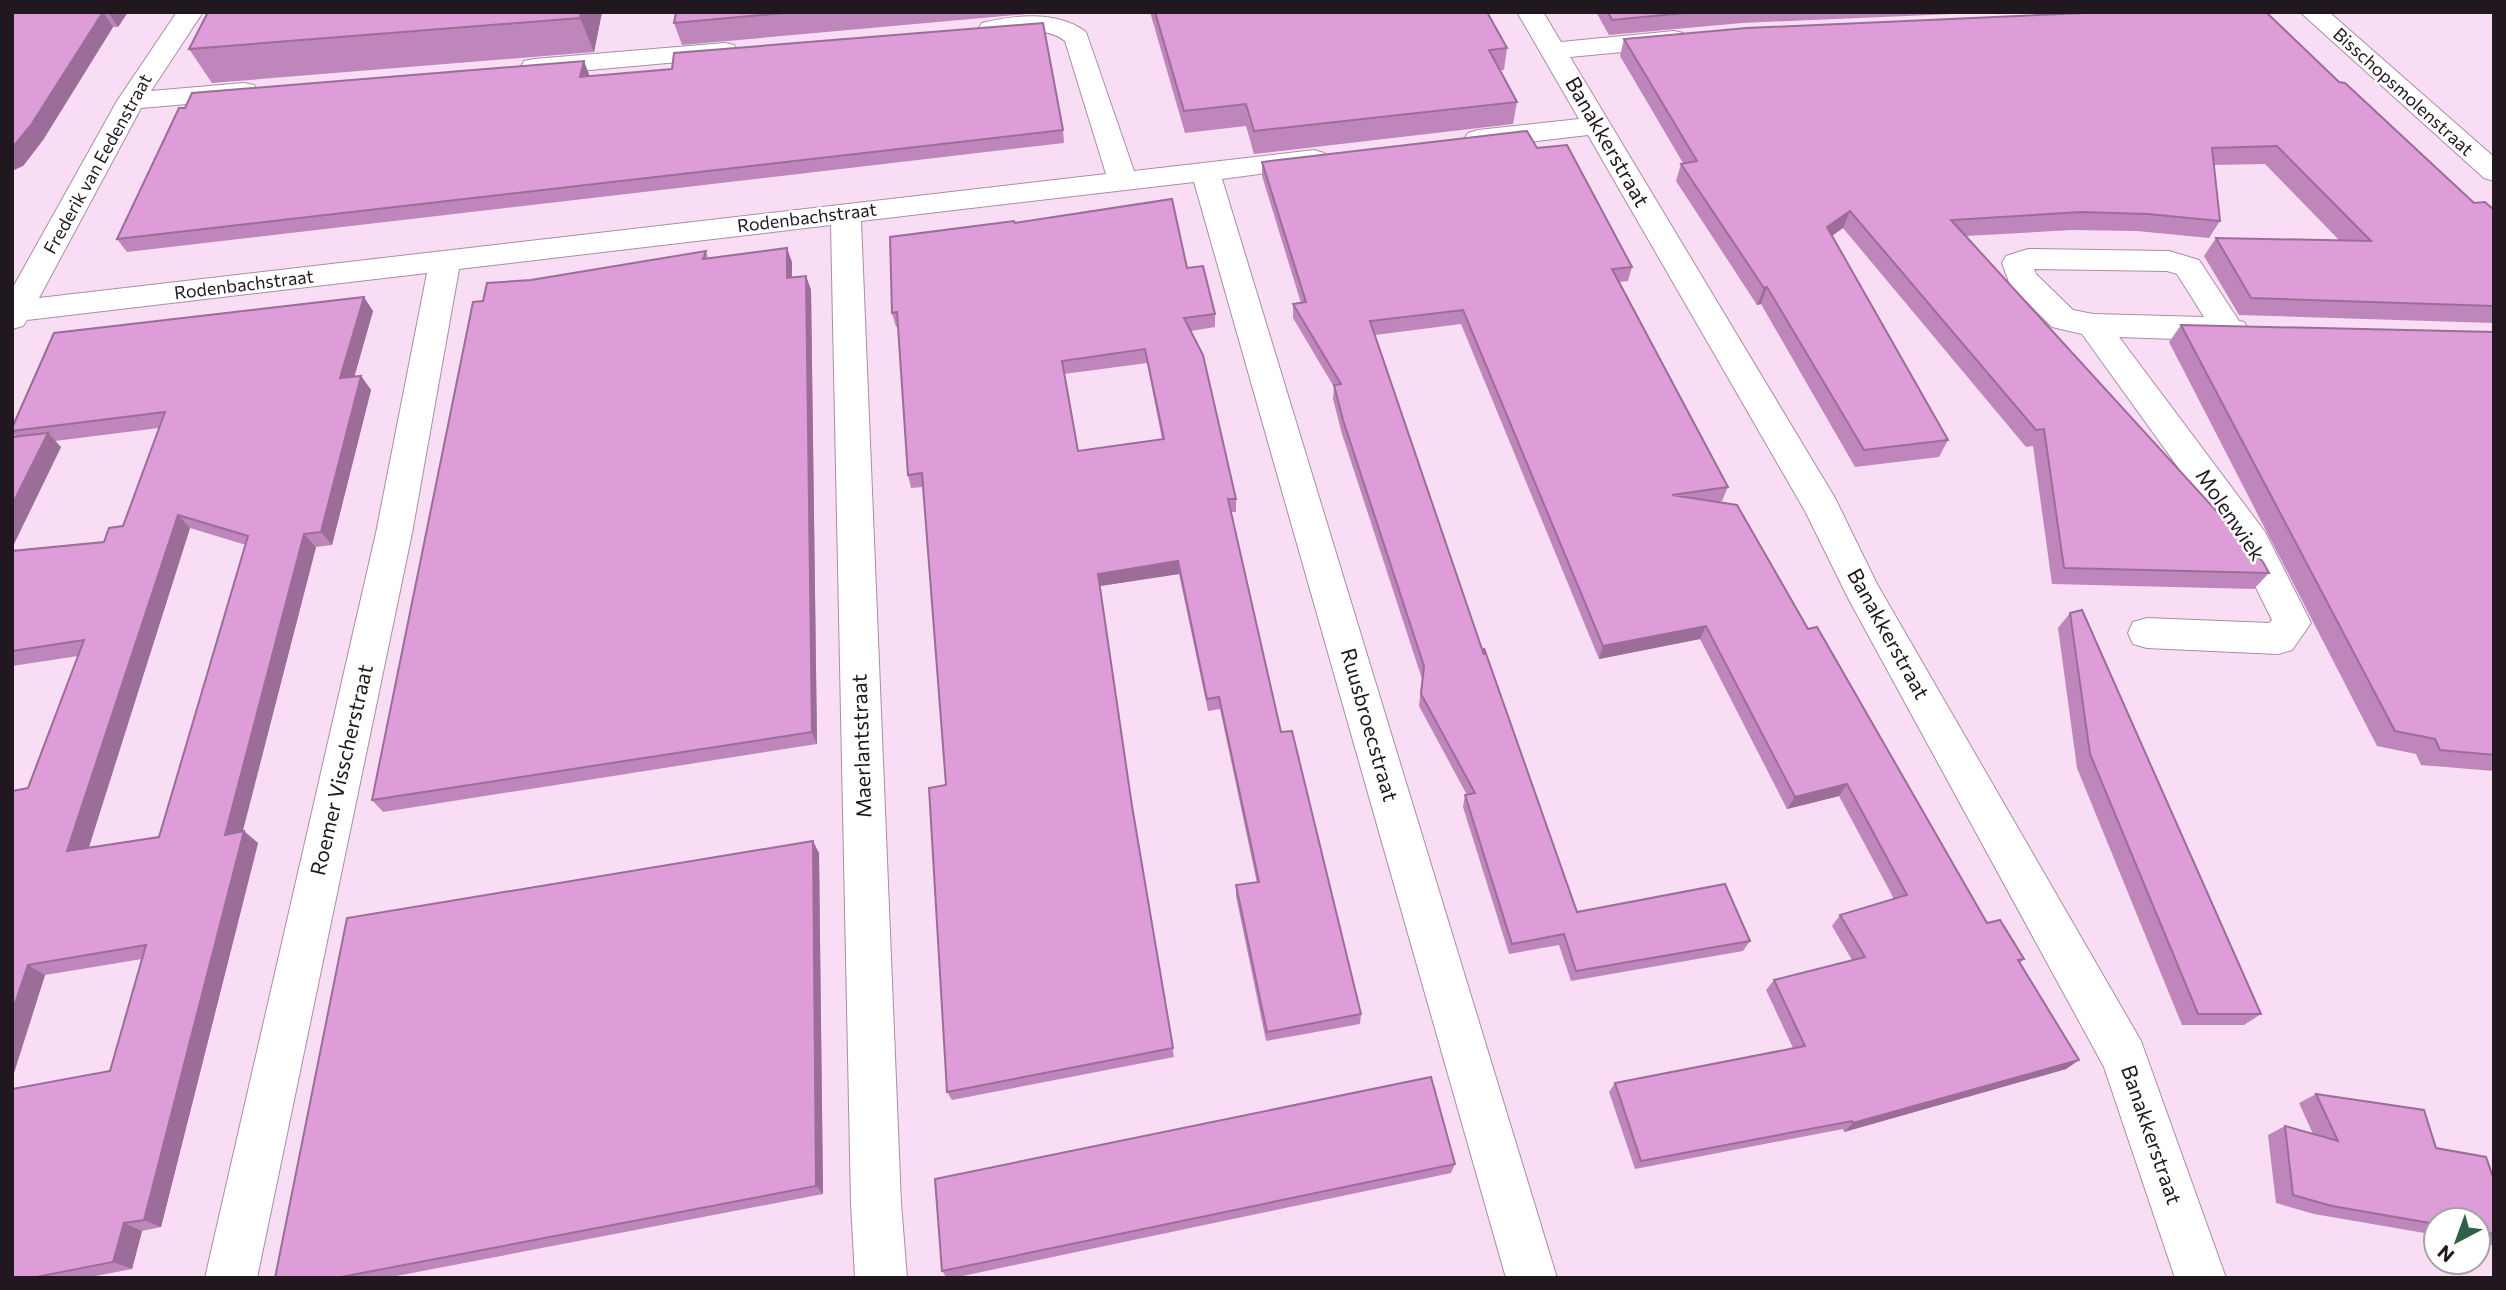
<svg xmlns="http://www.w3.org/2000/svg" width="2506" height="1290" viewBox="0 0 2506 1290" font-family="Commissioner,sans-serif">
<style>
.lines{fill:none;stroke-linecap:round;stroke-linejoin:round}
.street-casing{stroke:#a88fa5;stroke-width:2}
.street{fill:#fff;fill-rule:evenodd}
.wall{fill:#bf86bb;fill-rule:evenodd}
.shaded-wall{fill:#9b6d98}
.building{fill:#de9cd9;stroke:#9b6d98;stroke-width:2;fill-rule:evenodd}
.labels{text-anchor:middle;stroke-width:5;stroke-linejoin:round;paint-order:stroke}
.far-street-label{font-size:18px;fill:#20171f;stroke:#fff}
.street-label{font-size:21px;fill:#20171f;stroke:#fff}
</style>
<rect width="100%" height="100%" fill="#f8ddf5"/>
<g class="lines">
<defs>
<path id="street" d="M 177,12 L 203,12 L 151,91 L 244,83 L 254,85 L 258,91 L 254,97 L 244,99 L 141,108 L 39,298 L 1106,174 L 1065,41 C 1040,21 1009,41 982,35 L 978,29 L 982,23 C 1015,15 1057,10 1086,32 L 1134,171 L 1314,150 L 1324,153 L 1328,159 L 1324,165 L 1222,179 L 1557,1278 L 1506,1278 L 1194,182 L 861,221 L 901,1203 L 907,1278 L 855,1278 L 851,1203 L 831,225 L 459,269 L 412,533 L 257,1278 L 205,1278 L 376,533 L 427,273 L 27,320 L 23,326 L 12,329 L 12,289 L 117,101 Z
M 1517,12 L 1543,12 L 1561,42 L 1674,31 L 1683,33 L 1687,39 L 1683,45 L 1674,47 L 1570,57 L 1835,498 L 1877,584 L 2141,1041 L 2226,1278 L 2175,1278 L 2104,1067 L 1849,600 L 1805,511 L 1588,135 L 1478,148 L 1468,145 L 1464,139 L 1468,133 L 1478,130 L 1579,119 Z
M 2300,12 L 2329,12 L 2494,157 L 2494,181 L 2484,178 Z
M 725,43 L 734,45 L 738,51 L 734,57 L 534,75 L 524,73 L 521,67 L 524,61 L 534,59 Z
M 2028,249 L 2169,251 L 2199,260 L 2239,321 L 2244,322 L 2249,330 L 2244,338 L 2233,341 L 2119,337 L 2265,532 L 2311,623 L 2292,650 L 2278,654 L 2147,648 L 2133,644 L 2128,633 L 2133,622 L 2147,618 L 2269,623 L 2272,620 L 2237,549 L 2082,334 L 2052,327 L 2010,285 L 2002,263 L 2006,256 ZM 2034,269 L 2167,271 L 2177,274 L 2204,317 L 2093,314 L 2073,310 L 2036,274 Z"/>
</defs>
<use href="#street" class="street-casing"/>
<use href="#street" class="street"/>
</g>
<path class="wall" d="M 12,12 L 128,12 L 118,27 L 113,27 L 43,140 L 23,166 Z
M 602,12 L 594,52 L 212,83 L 189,49 Z
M 676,12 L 1049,12 L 682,45 L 674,23 Z
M 1150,12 L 1487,12 L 1507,48 L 1504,70 L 1500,70 L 1517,102 L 1513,124 L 1254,154 L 1246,126 L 1185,133 Z
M 1596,12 L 1998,12 L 1742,23 L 1609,35 Z
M 1624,39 L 2339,82 L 2474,203 L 2494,210 L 2494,323 L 2239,315 L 2204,256 L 2216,238 L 2340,241 L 2265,164 L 2214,165 L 2220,221 L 2209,238 L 2137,231 L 2072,230 L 1966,236 L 2269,573 L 2254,589 L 2052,584 L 2033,446 L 2026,447 L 1843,228 L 1832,235 L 1948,440 L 1939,457 L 1855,467 L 1761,304 L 1757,305 L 1676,181 L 1681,164 L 1683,163 L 1620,56 Z
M 589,74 L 589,76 L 1063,130 L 1064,143 L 127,252 L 117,239 Z
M 1537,148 L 1632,267 L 1628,281 L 1619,282 L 1728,487 L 1722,501 L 1717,502 L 1808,629 L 1987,923 L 2024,959 L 2020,963 L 2079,1060 L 2066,1069 L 1844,1132 L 1843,1129 L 1635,1169 L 1609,1092 L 1615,1083 L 1793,1048 L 1766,990 L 1774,980 L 1852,960 L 1832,926 L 1840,915 L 1894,899 L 1839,796 L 1787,809 L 1700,639 L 1599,659 L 1461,324 L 1375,335 L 1483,653 L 1484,648 L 1577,912 L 1750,941 L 1743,951 L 1571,981 L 1559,945 L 1509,954 L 1463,807 L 1465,795 L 1467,795 L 1419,706 L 1422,679 L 1342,434 L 1333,399 L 1334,387 L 1293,318 L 1293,304 L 1301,303 L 1262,176 L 1262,162 Z
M 1015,223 L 1187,268 L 1215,314 L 1215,327 L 1191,331 L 1236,499 L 1236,512 L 1231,512 L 1281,732 L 1361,1014 L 1360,1024 L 1266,1041 L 1236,896 L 1236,885 L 1257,883 L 1220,709 L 1208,711 L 1179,574 L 1100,586 L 1132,806 L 1174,1057 L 952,1100 L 947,1092 L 946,785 L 923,487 L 911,488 L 908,475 L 898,326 L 896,327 L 892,313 ZM 1147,363 L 1162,439 L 1078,451 L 1064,374 Z
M 706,251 L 708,258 L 792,262 L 792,278 L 806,276 L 811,290 L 817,744 L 383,812 L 372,800 L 531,280 Z
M 373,311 L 354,377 L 361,376 L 371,390 L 332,545 L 316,547 L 242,832 L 258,843 L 161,1227 L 142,1231 L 132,1269 L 85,1278 L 12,1278 L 110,1071 L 142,959 L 45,975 L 12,1079 L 28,788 L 78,656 L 12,666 L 12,551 L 104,542 L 123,526 L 159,428 L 55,441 L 61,447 L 12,548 L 12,437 L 16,436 L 12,433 L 12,428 ZM 190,528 L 246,545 L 159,837 L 88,848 Z
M 2181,325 L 2494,332 L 2494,771 L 2421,765 L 2416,754 L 2377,746 L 2169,342 Z
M 2070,613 L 2261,1014 L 2244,1025 L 2182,1025 L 2077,768 L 2058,628 Z
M 819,853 L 823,1194 L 386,1278 L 275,1278 Z
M 2316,1094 L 2436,1148 L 2494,1180 L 2494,1244 L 2491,1245 L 2478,1242 L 2478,1220 L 2436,1220 L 2436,1235 L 2314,1214 L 2276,1203 L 2268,1135 L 2285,1126 L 2313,1134 L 2299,1103 Z
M 1455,1164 L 1451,1173 L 953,1278 L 947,1278 L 942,1271 Z"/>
<path class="shaded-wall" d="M 103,12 L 113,27 L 43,140 L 23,166 L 12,171 L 12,148 Z
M 108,12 L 128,12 L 118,27 Z
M 581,12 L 602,12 L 594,52 L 580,18 Z
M 584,61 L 589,74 L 586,90 L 580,77 Z
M 1850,211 L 1843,228 L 1821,244 L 1827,227 Z
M 787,248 L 792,262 L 792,292 L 787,278 Z
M 806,276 L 811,290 L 817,744 L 812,732 Z
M 1767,287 L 1761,304 L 1757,305 L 1764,288 Z
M 364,297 L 373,311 L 350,392 L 340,378 Z
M 361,376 L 371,390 L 332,545 L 321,532 Z
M 48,433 L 61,447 L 12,548 L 12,505 Z
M 178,515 L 190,528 L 84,863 L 67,851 Z
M 304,534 L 316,547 L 239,846 L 225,835 Z
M 1178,561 L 1179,574 L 1100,586 L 1098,574 Z
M 1706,626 L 1700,639 L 1599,659 L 1603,646 Z
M 1847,784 L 1839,796 L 1787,809 L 1795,797 Z
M 244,831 L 258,843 L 161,1227 L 144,1220 Z
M 813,841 L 819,853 L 823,1194 L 816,1186 Z
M 28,965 L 45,975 L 12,1079 L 12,1012 Z
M 2079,1060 L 2066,1069 L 1844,1132 L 1853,1123 Z
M 124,1223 L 142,1231 L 132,1269 L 113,1262 Z"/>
<path class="building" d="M 12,12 L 104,12 L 103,12 L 31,125 L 12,148 Z
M 208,12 L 581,12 L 580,18 L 189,49 Z
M 676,12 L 795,12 L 674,23 Z
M 1155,12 L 1487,12 L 1507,48 L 1489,50 L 1517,102 L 1254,131 L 1246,104 L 1184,111 Z
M 1608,12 L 1695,12 L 1612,20 Z
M 2108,12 L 2266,12 L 2339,82 L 2345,83 L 2474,203 L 2485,202 L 2494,210 L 2494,306 L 2251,298 L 2216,238 L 2371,241 L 2277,146 L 2212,148 L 2220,221 L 2148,214 L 2081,212 L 1951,220 L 2263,562 L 2269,573 L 2064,568 L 2044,429 L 2036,430 L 1850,211 L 1827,227 L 1948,440 L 1864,450 L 1767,287 L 1764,288 L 1681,164 L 1697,161 L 1624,39 L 1747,28 Z
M 1043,23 L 1063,130 L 117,239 L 179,108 L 185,108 L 192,93 L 584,61 L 580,77 L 672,69 L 674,53 Z
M 1527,131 L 1537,148 L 1567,145 L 1632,267 L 1612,269 L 1728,487 L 1672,495 L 1737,505 L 1808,629 L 1817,627 L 1987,923 L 2000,920 L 2024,959 L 2018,960 L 2079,1060 L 1853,1123 L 1852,1121 L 1641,1161 L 1615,1083 L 1805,1046 L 1774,980 L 1865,957 L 1840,915 L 1907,895 L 1847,784 L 1795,797 L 1706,626 L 1603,646 L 1463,310 L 1370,321 L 1484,655 L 1484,648 L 1577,912 L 1725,884 L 1750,941 L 1576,971 L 1564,934 L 1512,944 L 1465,795 L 1475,793 L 1421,694 L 1424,666 L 1343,420 L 1334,385 L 1341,384 L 1293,304 L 1306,302 L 1262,162 Z
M 1172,199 L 1187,268 L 1203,266 L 1215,314 L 1184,318 L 1203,355 L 1236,499 L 1228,499 L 1281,732 L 1292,731 L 1361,1014 L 1267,1032 L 1236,885 L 1259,882 L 1219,697 L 1207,699 L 1178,561 L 1098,574 L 1132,806 L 1173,1048 L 947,1092 L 929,788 L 946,785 L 922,473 L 908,475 L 897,312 L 892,313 L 890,237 L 1014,221 L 1015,223 ZM 1145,349 L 1164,439 L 1078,451 L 1062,361 Z
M 787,248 L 787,278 L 806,276 L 812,732 L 372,800 L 473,302 L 483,301 L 487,283 L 531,280 L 706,251 L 703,259 Z
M 364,297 L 340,378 L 361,376 L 321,532 L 304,534 L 225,835 L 244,831 L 144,1220 L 124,1223 L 113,1262 L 31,1278 L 12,1278 L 12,1089 L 110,1071 L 146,945 L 28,965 L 12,1012 L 12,791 L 28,788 L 84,640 L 12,651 L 12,551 L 104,542 L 109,528 L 123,526 L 165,412 L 12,431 L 12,428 L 54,333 ZM 178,515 L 248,536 L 159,837 L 67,851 Z
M 2181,325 L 2494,332 L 2494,755 L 2440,750 L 2435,739 L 2395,731 Z
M 48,433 L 12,505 L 12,437 Z
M 2082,610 L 2261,1014 L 2198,1014 L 2090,754 L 2070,613 Z
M 813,841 L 816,1186 L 336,1278 L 275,1278 L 347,918 Z
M 1431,1077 L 1455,1164 L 942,1271 L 935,1179 Z
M 2316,1094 L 2424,1110 L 2436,1148 L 2486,1157 L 2494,1180 L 2494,1234 L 2478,1231 L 2478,1220 L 2436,1220 L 2436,1224 L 2332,1206 L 2293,1195 L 2285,1126 L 2338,1141 Z"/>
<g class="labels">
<g class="far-street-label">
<text transform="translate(2403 92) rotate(42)" y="6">Bisschopsmolenstraat</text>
<text transform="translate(98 164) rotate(-61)" y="6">Frederik van Eedenstraat</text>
<text transform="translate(807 218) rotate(-7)" y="6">Rodenbachstraat</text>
<text transform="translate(244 285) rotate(-7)" y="6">Rodenbachstraat</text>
</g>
<g class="street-label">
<text transform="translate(1607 142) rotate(60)" y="7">Banakkerstraat</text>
<text transform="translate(2230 515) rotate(56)" y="7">Molenwiek</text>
<text transform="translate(1888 634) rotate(61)" y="7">Banakkerstraat</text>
<text transform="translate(1369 725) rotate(74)" y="7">Ruusbroecstraat</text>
<text transform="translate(862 746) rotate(-92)" y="7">Maerlantstraat</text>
<text transform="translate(342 770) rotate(-77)" y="7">Roemer Visscherstraat</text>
<text transform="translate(2151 1135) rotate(71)" y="7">Banakkerstraat</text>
</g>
</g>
<rect width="2506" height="1290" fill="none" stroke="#20171f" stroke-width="28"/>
<g transform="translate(2457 1241) rotate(221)"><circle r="33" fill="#ffffff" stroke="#a6a2a5" stroke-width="2"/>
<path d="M0-5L12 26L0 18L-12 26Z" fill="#2d6247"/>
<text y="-10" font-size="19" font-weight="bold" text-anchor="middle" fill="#20171f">N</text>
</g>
</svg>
